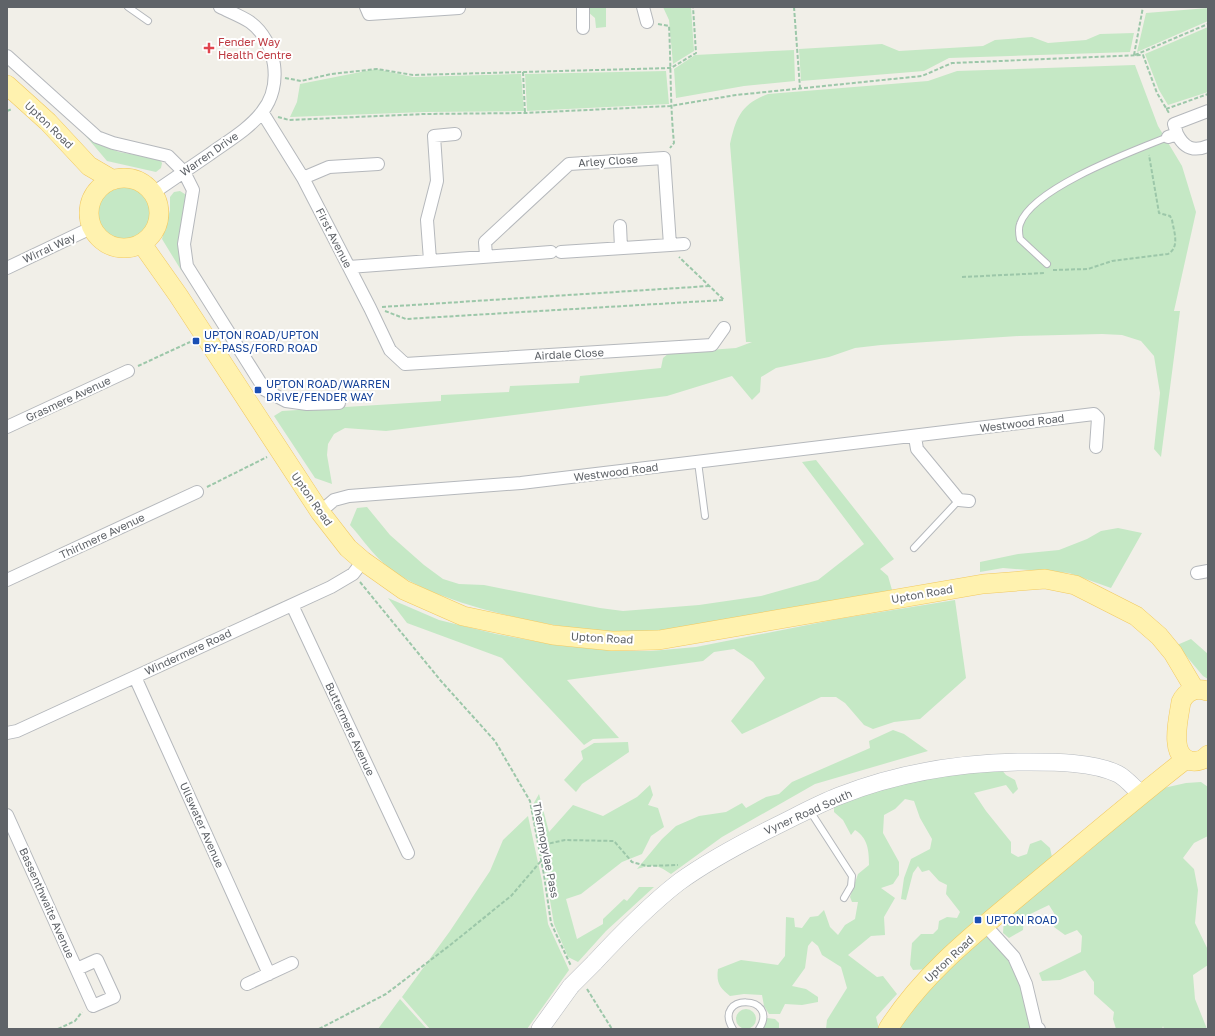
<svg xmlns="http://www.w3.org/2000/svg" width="1215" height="1036" viewBox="0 0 1215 1036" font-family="'Golos Text',sans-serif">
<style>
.green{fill:#c5e8c5}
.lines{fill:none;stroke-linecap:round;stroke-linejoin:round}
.lane-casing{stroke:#b5b8bc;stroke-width:8}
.street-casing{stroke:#b5b8bc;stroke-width:14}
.secondary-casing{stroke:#b6babf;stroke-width:18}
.primary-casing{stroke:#f2c960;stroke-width:20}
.path{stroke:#9cc7a9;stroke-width:2;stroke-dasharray:4 2;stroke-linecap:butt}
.lane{stroke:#fff;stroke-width:6}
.street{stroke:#fff;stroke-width:12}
.secondary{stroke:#fff;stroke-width:17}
.primary{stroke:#fff2af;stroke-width:19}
.secondary-bridge-casing{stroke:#b6babf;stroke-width:18;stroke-linecap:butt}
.secondary-bridge{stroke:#fff;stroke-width:17}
.health-dot{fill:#e0444e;stroke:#fff;stroke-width:1.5}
.transit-dot{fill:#1a4fb4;stroke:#fff;stroke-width:1.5}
.labels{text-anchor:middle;stroke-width:4;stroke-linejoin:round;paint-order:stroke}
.health-label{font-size:11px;fill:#be3a42;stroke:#fff;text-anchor:start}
.street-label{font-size:11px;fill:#5f6368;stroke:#fff}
.transit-label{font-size:11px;fill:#164399;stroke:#fff;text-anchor:start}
</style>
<rect width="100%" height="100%" fill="#f1efe8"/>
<path class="green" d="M 588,7 L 606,7 L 606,27 L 596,28 L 595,18 L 588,12 Z
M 663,7 L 691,7 L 694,51 L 673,64 L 669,20 Z
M 1208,8 L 1208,21 L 1137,52 L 1146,13 Z
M 1208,27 L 1208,92 L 1168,105 L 1159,90 L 1145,54 Z
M 1134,33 L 1130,52 L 949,58 L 924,71 L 801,81 L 799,49 L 882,44 L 899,51 L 983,46 L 995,40 L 1032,37 L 1048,43 L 1086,40 L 1100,34 Z
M 794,50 L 795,81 L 744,86 L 676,98 L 674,69 L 695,55 Z
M 1135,65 L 1158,126 L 1182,166 L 1196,212 L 1174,311 L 1180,311 L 1161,457 L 1154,449 L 1160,393 L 1154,356 L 1141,341 L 1122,335 L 1102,334 L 1019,336 L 881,345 L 855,348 L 829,357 L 776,368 L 761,377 L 760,392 L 752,400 L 732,376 L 667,396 L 386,431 L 345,428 L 334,434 L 328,444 L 327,455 L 332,484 L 315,478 L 274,416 L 282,411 L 441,401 L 441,395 L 509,392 L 510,386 L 579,383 L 580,376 L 661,368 L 663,358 L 669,353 L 736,348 L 752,342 L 746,342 L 730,144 C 736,118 741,104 768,94 L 928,81 L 957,71 Z
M 376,69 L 413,77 L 521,74 L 524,111 L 425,112 L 290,117 L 297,102 L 300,84 Z
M 666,71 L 669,104 L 527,111 L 525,74 Z
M 79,128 L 95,143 L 119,152 L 159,159 L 162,163 L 161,168 L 156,172 L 107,161 Z
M97 212a27 27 0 1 1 54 0a27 27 0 1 1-54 0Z
M 180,191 L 188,196 L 180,260 L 181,270 L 162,239 L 170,210 L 170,197 L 174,192 Z
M 816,460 L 894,559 L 880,569 L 888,576 L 892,590 C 811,606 721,630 639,632 C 593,633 547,625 502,614 C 463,604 408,588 379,559 C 369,549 360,536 350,525 L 357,508 L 367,507 L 390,535 L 424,565 L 443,579 L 459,584 L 484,585 L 600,608 L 623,611 L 699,605 L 761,596 L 818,580 L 864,544 L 802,462 Z
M 1118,528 L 1142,533 L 1111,588 L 1069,573 L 1003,568 L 980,572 L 980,562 L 1018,554 L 1059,550 L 1087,539 L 1101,531 Z
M 388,598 L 439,620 L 496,634 L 556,645 L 615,651 L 651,651 L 696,647 L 838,619 L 955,600 L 966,678 L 920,719 L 894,722 L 873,729 L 864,725 L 845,703 L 836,697 L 821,697 L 742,734 L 731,721 L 765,678 L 753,662 L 734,649 L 714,652 L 703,661 L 567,680 L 619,738 L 593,739 L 584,745 L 502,658 L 407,623 Z
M 1191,639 L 1208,654 L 1208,679 L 1203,676 L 1177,645 Z
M 893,730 L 904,734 L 928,751 L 815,784 L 722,837 L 671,874 C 656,864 654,864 637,869 L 662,839 L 676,826 L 699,816 L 726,812 L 742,803 L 746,808 L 766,797 L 779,794 L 792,782 L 870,748 L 869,741 Z
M 628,742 L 629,752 L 582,784 L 576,792 L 564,780 L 583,759 L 581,751 L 594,743 Z
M 995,762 L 1006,775 L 1015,780 L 1018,789 L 1013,794 L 1006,785 L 974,793 L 986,811 L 1011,842 L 1011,853 L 1018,857 L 1027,854 L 1030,844 L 1041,840 L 1050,848 L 1052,857 L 1046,866 L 929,969 L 913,970 L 910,965 L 912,943 L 921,934 L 933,934 L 938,929 L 939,921 L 947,917 L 957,918 L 960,912 L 946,894 L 947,885 L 939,881 L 929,870 L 922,872 L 918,866 L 913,873 L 906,900 L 901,899 L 904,878 L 911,859 L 930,849 L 932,839 L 920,818 L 914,801 L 905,799 L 895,809 L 884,815 L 883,833 L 899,862 L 899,875 L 893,884 L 881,888 L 895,898 L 884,917 L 885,935 L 871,936 L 848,955 L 877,977 L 883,976 L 897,994 L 876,1017 L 879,1029 L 826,1029 L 827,1020 L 847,988 L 841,967 L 822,955 L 818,946 L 812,941 L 808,946 L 805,968 L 792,986 L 806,989 L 818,997 L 818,1002 L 802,1005 L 785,1004 L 780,1014 L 769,1014 L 764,1006 L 762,995 L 744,994 L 730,996 C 720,988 716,983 718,969 L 741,960 L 778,965 L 785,956 L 786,917 L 794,918 L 795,927 L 802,928 L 810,917 L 818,916 L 824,910 L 830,927 L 838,935 L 845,925 L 855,919 L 858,902 L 852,902 L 850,897 L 858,874 L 869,865 C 869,851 868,838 855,830 L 851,835 L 843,820 L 834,812 L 834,803 L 959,767 Z
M 1201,782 L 1208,787 L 1208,836 L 1194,843 L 1183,858 L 1194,869 L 1198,890 L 1195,923 L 1208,950 L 1208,965 L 1193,975 L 1195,999 L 1207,1029 L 1164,1029 L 1163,1026 L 1162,1029 L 1116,1029 L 1113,1019 L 1114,1012 L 1094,994 L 1094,982 L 1085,970 L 1060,980 L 1042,981 L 1039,973 L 1081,952 L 1082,936 L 1077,930 L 1065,935 L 1054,927 L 1057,918 L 1049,905 L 1024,917 L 1023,930 L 1009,938 L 1003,933 L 1004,920 L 1088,852 L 1135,808 L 1159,789 L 1186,783 Z
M 650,785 L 653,795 L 648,805 L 658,808 L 664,827 L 651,836 L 642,854 L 622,862 L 581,894 L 566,899 L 577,939 L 603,924 L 603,919 L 624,899 L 627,901 L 639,887 L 654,887 L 606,931 L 578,962 L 568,957 L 554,924 L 546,877 L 531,808 L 539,794 L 549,832 L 573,805 L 603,816 L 637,797 Z
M 528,816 L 542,881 L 548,924 L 569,970 L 527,1029 L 430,1029 L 402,997 L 450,931 L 490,871 L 503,840 Z
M 986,935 L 1015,963 L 1035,1029 L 897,1029 L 924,993 Z
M 400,999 L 427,1029 L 378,1029 Z
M736 1019a10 10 0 1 1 20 0a10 10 0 1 1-20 0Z
M 767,1018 L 775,1019 L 779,1023 L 779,1029 L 761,1029 L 765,1024 Z"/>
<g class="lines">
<defs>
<path id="lane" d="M 128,7 L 148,21
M 1047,264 L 1020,239 C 1019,234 1018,229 1020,224 C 1032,188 1133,151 1168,137
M 698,462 L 705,516
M 914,548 L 959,500
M 810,811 L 852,876 L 851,886 L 844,898
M 733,1029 C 711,993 781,994 759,1029"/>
<path id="street" d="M 366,7 L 369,14 L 459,8
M 583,7 L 583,28
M 643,7 L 647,22
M 7,56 L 97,137 L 113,143 L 168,156 L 184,172 L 193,190 L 184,244 L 187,266 L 265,390 L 286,401 L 307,404 L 339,403
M 262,112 L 303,178 L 370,308 L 390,350 L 405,364 L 712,345 L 724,328
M 1177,134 C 1184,148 1193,152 1208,146
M 1168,137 L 1177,134 L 1174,124 L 1208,111
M 303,178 L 329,167 L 378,164
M 153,193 C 172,180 191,167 210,154 C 228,141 249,129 262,112 C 283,86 277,42 250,22 C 241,16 230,12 220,7
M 620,226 L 621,248
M 670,245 L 684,244
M 486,256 L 485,242 L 569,164 L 664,158 L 670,245 L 561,252
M 430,260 L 427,220 L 437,181 L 434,136 L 455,134
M 349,267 L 551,252
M 7,268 L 91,228
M 7,427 L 128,371
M 915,437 L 917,449 L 959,500 L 969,501
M 320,512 L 334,500 L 349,496 L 521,483 L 1094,414 L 1098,418 L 1096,447
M 1197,573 L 1208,571
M 7,580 L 197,492
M 292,605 L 408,853
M 135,677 L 269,974
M 7,733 L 17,731 L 331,587 L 353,574 L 363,561
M 7,815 L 93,1006 L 114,997 L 97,960 L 77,969
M 985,925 L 1014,957 L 1026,984 L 1036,1026 L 1039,1029
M 247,984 L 292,963"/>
<path id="secondary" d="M 594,963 C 620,935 648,906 679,882 C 708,861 740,844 772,828 C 795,817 816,805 839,796 C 897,773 959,763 1021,762 C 1049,762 1092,761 1118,774 C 1126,778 1134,788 1141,794
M 540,1029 L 571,986"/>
<path id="primary" d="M 7,85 L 48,122 L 89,166 L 113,180
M89 213a35 35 0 1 1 70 0a35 35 0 1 1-70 0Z
M 142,244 L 178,295 L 320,512 L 348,548 L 363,561 L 404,590 L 463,616 L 553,635 L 612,641 L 659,640 L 983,584 L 1045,579 L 1075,585 L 1136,616 L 1159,636 L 1173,653 L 1195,690
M 1207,691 C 1196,687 1186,691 1181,702 C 1179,717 1168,757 1191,761 C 1197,762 1204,760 1208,755
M 888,1029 C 924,972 978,931 1029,888 C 1081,845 1132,801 1186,759"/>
</defs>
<use href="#lane" class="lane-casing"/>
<use href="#street" class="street-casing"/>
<use href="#secondary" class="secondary-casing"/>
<use href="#primary" class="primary-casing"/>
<path class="path" d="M 794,7 L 800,88
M 658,24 L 669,26 C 671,65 670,104 674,143 L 670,148
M 1134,55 L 1143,7
M 1135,55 L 1208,24
M 523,72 L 525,113
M 285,78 L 301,81 L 331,74 L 377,69 L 413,75 L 671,68 L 696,53 L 693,7
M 1166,109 L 1208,94
M 7,111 L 12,109
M 278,117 L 289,120 L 424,114 L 525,113 L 670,106 L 736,95 L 922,76 L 952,63 L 1143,55 L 1157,93 L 1169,113
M 1053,270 L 1088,269 L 1112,261 L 1168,254 C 1180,247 1174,232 1172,220 L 1170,216 L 1159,213 L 1149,155
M 962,277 L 1045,273
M 382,307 L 709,286
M 385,311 L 406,319 L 724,300 L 679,257
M 138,366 L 190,342
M 207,487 L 267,457
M 360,582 L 441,681 L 495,741 L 530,801 L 544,875 L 551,923 L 571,966
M 538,846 L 565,840 L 614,841 L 632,862 L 647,866 L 678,865
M 587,989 L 612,1029
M 58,1029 L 75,1021 L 82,1012
M 319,1029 L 386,994 L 449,946 L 511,896 L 541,861"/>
<use href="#lane" class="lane"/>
<use href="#street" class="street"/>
<use href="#secondary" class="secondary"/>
<use href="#primary" class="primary"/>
<defs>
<path id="secondary-bridge" d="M 571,986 L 594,963"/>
</defs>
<use href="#secondary-bridge" class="secondary-bridge-casing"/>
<use href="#secondary-bridge" class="secondary-bridge"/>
</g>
<path class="health-dot" d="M207 42h4v4h4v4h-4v4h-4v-4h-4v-4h4z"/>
<g class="transit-dot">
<rect x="192" y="337" width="8" height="8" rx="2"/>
<rect x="254" y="386" width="8" height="8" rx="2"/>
<rect x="974" y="916" width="8" height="8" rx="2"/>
</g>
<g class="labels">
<g class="health-label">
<text x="218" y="46">Fender Way<tspan x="218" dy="13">Health Centre</tspan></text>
</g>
<g class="street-label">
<text transform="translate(49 125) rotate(44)" y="4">Upton Road</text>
<text transform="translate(209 154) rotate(-35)" y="4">Warren Drive</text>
<text transform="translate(608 161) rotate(-4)" y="4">Arley Close</text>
<text transform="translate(334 238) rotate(63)" y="4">First Avenue</text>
<text transform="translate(49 248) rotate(-25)" y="4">Wirral Way</text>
<text transform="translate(569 354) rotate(-3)" y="4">Airdale Close</text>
<text transform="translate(68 399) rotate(-25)" y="4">Grasmere Avenue</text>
<text transform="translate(1022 423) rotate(-7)" y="4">Westwood Road</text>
<text transform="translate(616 472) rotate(-7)" y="4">Westwood Road</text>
<text transform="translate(312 499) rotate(55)" y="4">Upton Road</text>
<text transform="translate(102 536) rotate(-25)" y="4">Thirlmere Avenue</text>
<text transform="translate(922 594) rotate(-10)" y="4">Upton Road</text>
<text transform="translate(602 638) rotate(3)" y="4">Upton Road</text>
<text transform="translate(188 652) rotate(-25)" y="4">Windermere Road</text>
<text transform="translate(350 729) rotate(65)" y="4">Buttermere Avenue</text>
<text transform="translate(808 812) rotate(-24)" y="4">Vyner Road South</text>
<text transform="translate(202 825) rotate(66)" y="4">Ullswater Avenue</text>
<text transform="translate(546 850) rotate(79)" y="4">Thermopylae Pass</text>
<text transform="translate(47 903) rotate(66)" y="4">Bassenthwaite Avenue</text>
<text transform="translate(949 959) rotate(-43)" y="4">Upton Road</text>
</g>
<g class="transit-label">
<text x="204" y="339">UPTON ROAD/UPTON<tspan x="204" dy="13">BY-PASS/FORD ROAD</tspan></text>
<text x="266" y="388">UPTON ROAD/WARREN<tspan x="266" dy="13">DRIVE/FENDER WAY</tspan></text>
<text x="986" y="924">UPTON ROAD</text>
</g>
</g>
<rect width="1215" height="1036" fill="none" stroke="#5f6368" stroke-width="16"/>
</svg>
